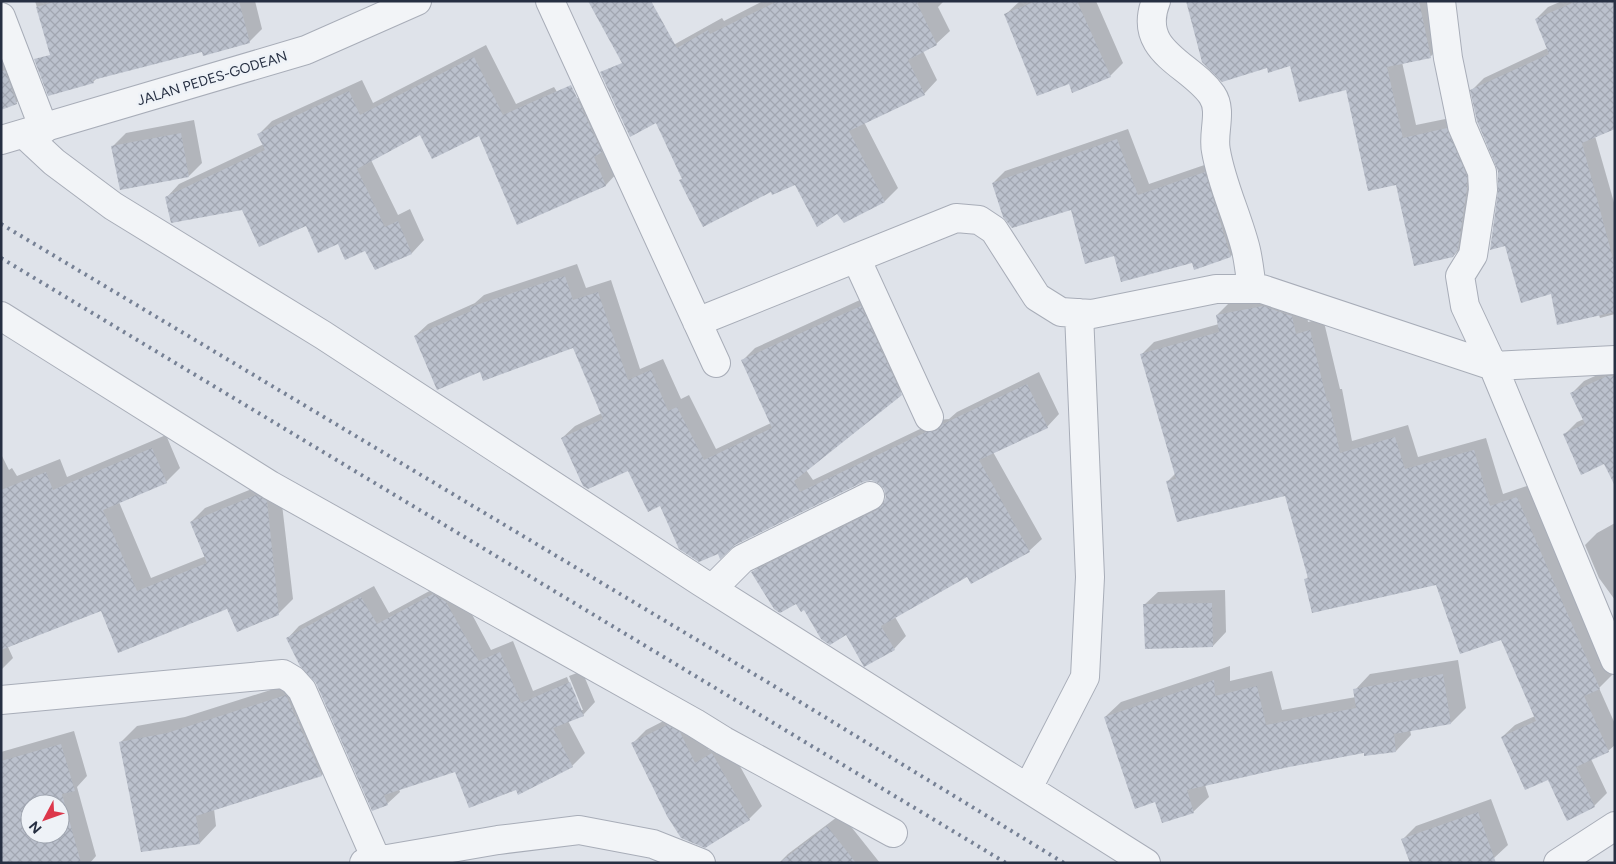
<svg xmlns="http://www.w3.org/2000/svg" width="1616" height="864" viewBox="0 0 1616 864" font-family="Figtree,sans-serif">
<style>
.shadow{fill:#0003;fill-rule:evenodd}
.building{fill:url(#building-cross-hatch);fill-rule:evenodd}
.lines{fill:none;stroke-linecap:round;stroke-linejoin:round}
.minor-casing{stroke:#a8adb8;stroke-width:30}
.tertiary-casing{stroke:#a8adb8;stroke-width:30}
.minor{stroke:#f2f4f7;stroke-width:28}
.tertiary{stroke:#f2f4f7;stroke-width:28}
.rail{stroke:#768195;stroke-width:4;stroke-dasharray:2.5 5;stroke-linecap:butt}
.labels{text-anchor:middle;stroke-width:5;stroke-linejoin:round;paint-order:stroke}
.street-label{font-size:14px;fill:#262f42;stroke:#eef2f7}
</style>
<defs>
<pattern id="building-cross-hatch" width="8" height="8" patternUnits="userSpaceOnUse" patternTransform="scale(1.25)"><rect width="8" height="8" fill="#bbc1cd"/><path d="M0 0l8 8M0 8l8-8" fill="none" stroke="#a1a6b1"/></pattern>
</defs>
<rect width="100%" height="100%" fill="#dfe3ea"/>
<path class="shadow" d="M 35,1 L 255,1 L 262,29 L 249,42 L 203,51 L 98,77 L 93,82 L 63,91 Z
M 763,1 L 944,1 L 938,7 L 950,31 L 936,44 L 923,51 L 937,80 L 924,94 L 864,122 L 898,188 L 885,201 L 837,213 L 796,183 L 771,191 L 656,121 L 621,74 L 722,18 L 724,21 Z
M 1020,1 L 1096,1 L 1123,63 L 1110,76 L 1005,15 Z
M 1187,1 L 1434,1 L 1444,43 L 1431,56 L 1402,62 L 1416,125 L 1460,116 L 1479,162 L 1466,243 L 1453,256 L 1397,184 L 1347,88 L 1291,64 L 1267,67 Z
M 1562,1 L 1615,1 L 1595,136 L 1615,206 L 1615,314 L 1600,318 L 1599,315 L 1551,293 L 1500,192 L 1499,171 L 1472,90 L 1484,78 L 1548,48 L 1536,19 L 1548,7 Z
M 1,2 L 34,85 L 17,102 L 1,109 Z
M 486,45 L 516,104 L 554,87 L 565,105 L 592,90 L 618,172 L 606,185 L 518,223 L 480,135 L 421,133 L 371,160 L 398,215 L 410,209 L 424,240 L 412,253 L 375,269 L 366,249 L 339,242 L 306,224 L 242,208 L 167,197 L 179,184 L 264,144 L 259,134 L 272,121 L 362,80 L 373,103 Z
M 194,120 L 202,163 L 189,176 L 121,188 L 113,146 L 126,133 Z
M 1128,129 L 1149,184 L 1216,161 L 1242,244 L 1231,256 L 1195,268 L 1193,261 L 1115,254 L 1072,208 L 993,183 L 1005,171 Z
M 577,264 L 586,288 L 611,280 L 640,369 L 663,359 L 681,399 L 689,395 L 716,449 L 771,423 L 742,361 L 755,348 L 873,294 L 914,382 L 806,470 L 813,480 L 939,420 L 949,419 L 957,412 L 1039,372 L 1059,414 L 1047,427 L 993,452 L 1042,539 L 1029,551 L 967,575 L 895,617 L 906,636 L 894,649 L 847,633 L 752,573 L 765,560 L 886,500 L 885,489 L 880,482 L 872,479 L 863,481 L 718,552 L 661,505 L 629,469 L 562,438 L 575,426 L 602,413 L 573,347 L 481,371 L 415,336 L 428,324 L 475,303 L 484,295 Z
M 1230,302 L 1305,303 L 1308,322 L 1323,318 L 1340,389 L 1342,389 L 1352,441 L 1408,425 L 1418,457 L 1486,438 L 1503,494 L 1530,485 L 1612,675 L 1599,688 L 1615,724 L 1615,745 L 1608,751 L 1591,759 L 1607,793 L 1594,806 L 1549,778 L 1502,737 L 1515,725 L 1535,716 L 1501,638 L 1437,583 L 1305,580 L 1308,577 L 1286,494 L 1168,481 L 1176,473 L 1142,354 L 1154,342 L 1219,324 L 1217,315 Z
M 1615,367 L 1615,458 L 1565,434 L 1577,422 L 1584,419 L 1572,393 L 1584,381 Z
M 166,435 L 180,468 L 166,482 L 119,502 L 151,578 L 206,556 L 191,522 L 205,508 L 271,481 L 280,487 L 293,599 L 278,614 L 228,607 L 102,609 L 8,647 L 13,658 L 1,670 L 1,454 L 9,470 L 12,468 L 17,476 L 60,459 L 67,477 Z
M 1615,523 L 1615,600 L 1599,578 L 1585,545 L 1597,533 Z
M 446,582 L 459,590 L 491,650 L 513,641 L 533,691 L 567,677 L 580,710 L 583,710 L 569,676 L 582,671 L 595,702 L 583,715 L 568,721 L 585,753 L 572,766 L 516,789 L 455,771 L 399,789 L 400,792 L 387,804 L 317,683 L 287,639 L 299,626 L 374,586 L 389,613 Z
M 1225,590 L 1226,632 L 1213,646 L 1144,605 L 1158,592 Z
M 1458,660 L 1466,708 L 1451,723 L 1410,730 L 1411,735 L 1396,751 L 1365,751 L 1289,765 L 1205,785 L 1209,797 L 1193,812 L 1156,801 L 1105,717 L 1121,702 L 1230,666 L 1230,681 L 1272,671 L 1282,710 L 1356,697 L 1355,690 L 1370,674 Z
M 302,680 L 338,758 L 322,775 L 214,809 L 216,826 L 200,843 L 142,850 L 121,742 L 137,726 L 185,717 Z
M 681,712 L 693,719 L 709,750 L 726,741 L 762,806 L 749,819 L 633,743 L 646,730 Z
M 74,731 L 87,776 L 77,787 L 96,856 L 90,863 L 1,863 L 1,752 ZM 30,804 L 60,804 L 60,834 L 30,834 Z
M 1491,799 L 1508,845 L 1494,858 L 1403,839 L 1416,826 Z
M 841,814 L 880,863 L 779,863 L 788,854 Z"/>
<path class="building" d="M 58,1 L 239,1 L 250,43 L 203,56 L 202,52 L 93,80 L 94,83 L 48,96 L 34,59 L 50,55 L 36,7 Z
M 588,1 L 651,1 L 677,48 L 708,30 L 710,34 L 778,1 L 916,1 L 937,45 L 908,60 L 925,95 L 849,131 L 885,202 L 844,223 L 837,214 L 817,227 L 795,185 L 772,195 L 771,192 L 703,227 L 679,180 L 682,179 L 656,123 L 630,137 L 600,72 L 622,63 Z
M 1036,1 L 1077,1 L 1111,77 L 1072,93 L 1069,84 L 1037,96 L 1004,14 Z
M 1186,1 L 1419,1 L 1431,58 L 1387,67 L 1403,138 L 1447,128 L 1467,176 L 1467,189 L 1458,249 L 1453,257 L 1414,266 L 1396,185 L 1368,191 L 1346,90 L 1299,102 L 1290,66 L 1268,73 L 1267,68 L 1222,82 L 1202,62 Z
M 1577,1 L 1615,1 L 1615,129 L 1582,143 L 1615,266 L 1615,312 L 1557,325 L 1551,294 L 1521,303 L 1505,246 L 1490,250 L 1498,192 L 1498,171 L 1477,121 L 1470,90 L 1549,54 L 1535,19 Z
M 474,57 L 503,115 L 571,85 L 602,152 L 594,157 L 606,186 L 517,225 L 479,136 L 432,159 L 420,135 L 357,169 L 385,227 L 398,221 L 412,254 L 375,270 L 365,251 L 345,260 L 338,244 L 318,253 L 306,226 L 259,247 L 242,210 L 171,223 L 165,197 L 265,150 L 257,134 L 349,91 L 360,115 Z
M 5,70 L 17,104 L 1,110 L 1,72 Z
M 181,133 L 189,177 L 120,190 L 111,146 Z
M 1117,139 L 1138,195 L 1205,172 L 1231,257 L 1194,270 L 1192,263 L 1121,282 L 1114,256 L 1085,264 L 1071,210 L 1012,228 L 1003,217 L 992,183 Z
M 565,276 L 573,300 L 598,292 L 628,380 L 651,370 L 668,411 L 677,407 L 704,460 L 772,428 L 741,360 L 861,306 L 902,395 L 794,481 L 800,492 L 926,432 L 936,431 L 943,424 L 1027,384 L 1048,428 L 979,460 L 1030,552 L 971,584 L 967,577 L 881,626 L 895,650 L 864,667 L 846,635 L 830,645 L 821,639 L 804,610 L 801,612 L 796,604 L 780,613 L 774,609 L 751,572 L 877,510 L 883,504 L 886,497 L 884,489 L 878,483 L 871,480 L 863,482 L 735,545 L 720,559 L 718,554 L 699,562 L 679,549 L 660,506 L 648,512 L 628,471 L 588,489 L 583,486 L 561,438 L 603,419 L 573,348 L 483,381 L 480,372 L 437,390 L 414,336 L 471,311 L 470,307 Z
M 1263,306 L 1292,316 L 1296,334 L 1310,330 L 1327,401 L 1329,401 L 1340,453 L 1395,437 L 1405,469 L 1474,450 L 1490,506 L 1517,497 L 1600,689 L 1584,696 L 1609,752 L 1576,767 L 1595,807 L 1567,821 L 1548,780 L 1525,790 L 1501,737 L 1536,721 L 1501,640 L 1460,654 L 1436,585 L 1312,613 L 1304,579 L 1308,578 L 1285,496 L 1177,522 L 1166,481 L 1176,479 L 1140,354 L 1219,332 L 1216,315 Z
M 1607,376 L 1615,376 L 1615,486 L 1604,464 L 1581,475 L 1563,434 L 1585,424 L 1570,393 Z
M 152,448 L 167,483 L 103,510 L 137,591 L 207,563 L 190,522 L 256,495 L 267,501 L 279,615 L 237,632 L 227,609 L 118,653 L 101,611 L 1,650 L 1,490 L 46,472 L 53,490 Z
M 433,594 L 446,602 L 479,661 L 500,652 L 521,703 L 570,682 L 584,716 L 553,728 L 573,767 L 518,795 L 516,790 L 469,808 L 455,772 L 384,795 L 388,805 L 372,811 L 316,683 L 300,666 L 286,638 L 361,597 L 377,624 Z
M 1212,603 L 1213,647 L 1145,649 L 1143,604 Z
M 1443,674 L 1451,724 L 1394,734 L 1396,752 L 1364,756 L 1364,753 L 1289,767 L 1187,790 L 1194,813 L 1162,823 L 1155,802 L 1135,809 L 1104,717 L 1214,680 L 1215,696 L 1257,686 L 1266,725 L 1356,708 L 1353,689 Z
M 286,695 L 322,776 L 196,816 L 200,844 L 141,852 L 119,742 L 167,733 Z
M 667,725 L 680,732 L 695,763 L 712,753 L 750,820 L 705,848 L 681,838 L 667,816 L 631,743 Z
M 61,744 L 75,791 L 62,794 L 81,863 L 1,863 L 1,761 ZM 30,804 L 60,804 L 60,834 L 30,834 Z
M 1478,812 L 1496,863 L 1410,863 L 1401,839 Z
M 827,826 L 856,863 L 779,863 Z"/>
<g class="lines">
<defs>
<path id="minor" d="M 550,1 L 716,363
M 1156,1 C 1136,52 1191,64 1212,95 C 1223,111 1212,133 1216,151 C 1222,186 1238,217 1246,250 C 1249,263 1250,276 1252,288
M 1441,1 L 1448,58 L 1462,126 L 1482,172 L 1483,190 L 1473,255 L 1460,276 L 1465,306 L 1493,366 L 1615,660
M 1,17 L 44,129
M 24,134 L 54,162 L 113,206 L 323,335 L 701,582 L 1146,863
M 856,258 L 929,417
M 1,316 L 270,485 L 695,723 L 724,741 L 893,833
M 697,322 L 956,218 L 979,220 L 994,230 L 1037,297 L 1061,312 L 1092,314 L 1216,289 L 1262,289 L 1493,366 L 1615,360
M 712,589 L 742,559 L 870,496
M 1,700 L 283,674 L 293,680 L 302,690 L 376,859
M 1028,788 L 1085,677 L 1090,577 L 1079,313
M 364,863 L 498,840 L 579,830 L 653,844 L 701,863
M 1558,863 L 1615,826"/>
<path id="tertiary" d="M 1,140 L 306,50 L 417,1"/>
</defs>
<use href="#minor" class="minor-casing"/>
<use href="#tertiary" class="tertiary-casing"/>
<use href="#minor" class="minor"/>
<use href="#tertiary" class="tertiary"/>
<path class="rail" d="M 1,224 L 769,683 L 1064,863
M 1,258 L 1006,863"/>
</g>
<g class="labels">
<g class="street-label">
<text transform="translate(212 78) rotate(-17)" y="5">JALAN PEDES-GODEAN</text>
</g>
</g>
<rect width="1616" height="864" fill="none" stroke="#262f42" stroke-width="5"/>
<g transform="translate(45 819) rotate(229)"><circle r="24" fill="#eef2f7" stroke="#9ea4af"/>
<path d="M0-4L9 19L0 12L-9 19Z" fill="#dc374b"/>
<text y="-8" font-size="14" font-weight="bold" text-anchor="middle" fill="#262f42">N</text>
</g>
</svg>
